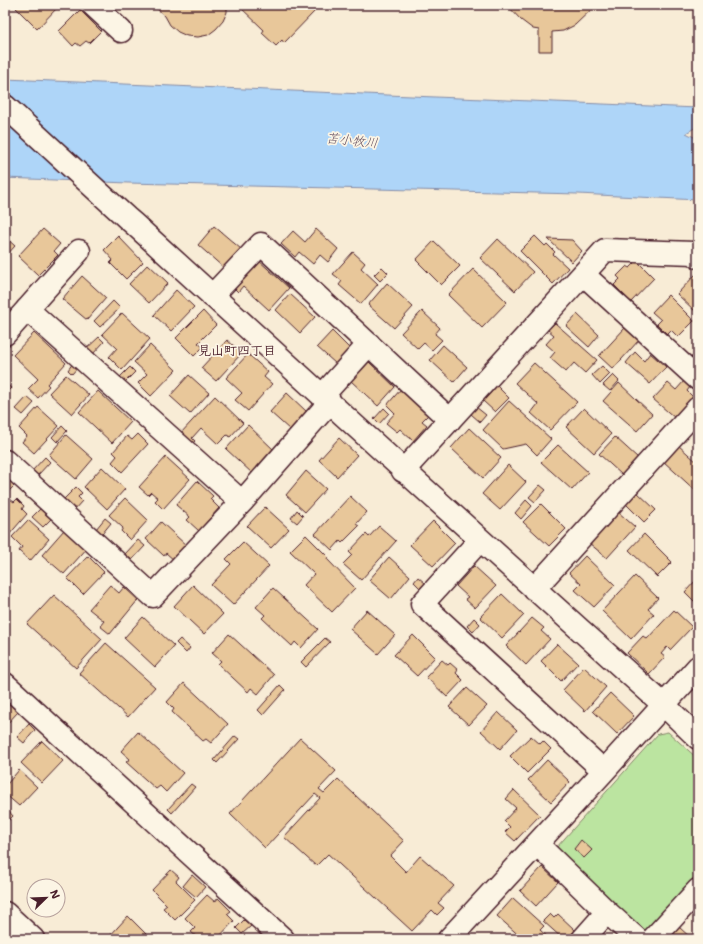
<svg xmlns="http://www.w3.org/2000/svg" width="703" height="944" viewBox="0 0 703 944" font-family="'Shantell Sans','Klee One',sans-serif">
<style>
.green{fill:#bbe4a0;stroke:#828266}
.water{fill:#aed5f8;stroke:#868ca6}
.building{fill:#e8c79a;stroke:#4a1f2b}
.lines{fill:none;stroke-linecap:round;stroke-linejoin:round}
.minor-casing{stroke:#4a1f2b;stroke-width:25}
.minor{stroke:#fcf5e5;stroke-width:22}
.labels{text-anchor:middle;stroke-width:3.5;stroke-linejoin:round;paint-order:stroke}
.water-label{font-size:13px;font-style:italic;fill:#634c5e;stroke:#fcf5e5}
.neighbourhood-label{font-size:13px;font-weight:bold;fill:#4a1f2b;stroke:#fcf5e5}
</style>
<rect width="100%" height="100%" fill="#f8ecd6"/>
<filter id="ink" filterUnits="userSpaceOnUse"><feTurbulence type="fractalNoise" baseFrequency=".025" numOctaves="2"/><feDisplacementMap in="SourceGraphic" scale="8" xChannelSelector="R" yChannelSelector="G"/><feConvolveMatrix kernelMatrix="1 2 1 2 8 2 1 2 1" color-interpolation-filters="sRGB"/></filter>
<g filter="url(#ink)">
<path class="green" d="M 668,732 L 698,759 L 698,880 L 646,936 L 556,848 L 658,734 Z"/>
<path class="water" d="M 5,79 L 698,108 L 698,126 L 686,133 L 698,139 L 698,200 L 578,194 L 128,183 L 5,178 Z"/>
<path class="building" d="M 20,5 L 55,5 L 57,8 L 37,29 L 16,8 Z
M 153,5 L 227,5 L 227,12 L 223,21 L 216,29 L 208,35 L 198,37 L 187,36 L 178,32 L 170,25 L 165,16 Z
M 238,5 L 309,5 L 315,11 L 284,43 L 282,40 L 276,46 L 262,33 L 264,30 Z
M 507,5 L 596,5 L 575,25 L 563,31 L 552,32 L 552,51 L 539,51 L 539,30 L 533,29 L 521,20 Z
M 80,10 L 101,31 L 89,43 L 86,41 L 80,46 L 76,43 L 73,46 L 59,31 Z
M 214,226 L 241,249 L 224,268 L 198,245 Z
M 43,229 L 60,244 L 54,251 L 58,255 L 38,275 L 18,256 Z
M 316,229 L 338,249 L 328,262 L 320,255 L 313,264 L 299,252 L 295,257 L 281,244 L 293,231 L 305,242 Z
M 118,236 L 143,262 L 126,279 L 110,263 L 113,260 L 104,250 Z
M 535,236 L 545,246 L 547,244 L 555,252 L 553,254 L 568,268 L 553,284 L 520,251 Z
M 5,237 L 15,246 L 5,257 Z
M 498,239 L 533,272 L 515,291 L 480,258 Z
M 548,239 L 572,240 L 582,251 L 572,262 Z
M 434,241 L 460,266 L 441,285 L 416,260 Z
M 353,252 L 365,263 L 361,268 L 378,284 L 361,304 L 339,285 L 342,281 L 333,274 Z
M 257,259 L 289,288 L 269,310 L 243,286 L 238,292 L 232,286 Z
M 637,261 L 654,278 L 631,302 L 614,285 L 620,279 L 617,276 L 627,266 L 630,268 Z
M 148,264 L 168,283 L 149,303 L 129,284 Z
M 382,267 L 388,273 L 380,281 L 374,275 Z
M 473,269 L 507,302 L 482,328 L 448,295 Z
M 696,274 L 698,276 L 698,310 L 696,312 L 677,294 Z
M 82,276 L 106,298 L 87,320 L 62,299 Z
M 387,283 L 413,307 L 394,328 L 368,305 Z
M 176,290 L 194,307 L 171,331 L 154,315 Z
M 290,294 L 315,317 L 300,333 L 276,310 Z
M 668,295 L 694,321 L 678,337 L 671,330 L 667,334 L 657,324 L 661,320 L 652,312 Z
M 113,301 L 120,308 L 100,327 L 94,321 Z
M 203,311 L 216,325 L 198,343 L 203,347 L 194,356 L 176,338 Z
M 422,311 L 440,328 L 435,334 L 442,340 L 432,350 L 424,343 L 418,349 L 401,333 Z
M 122,313 L 150,339 L 122,370 L 109,357 L 117,348 L 102,334 Z
M 577,314 L 599,335 L 589,347 L 566,326 Z
M 555,323 L 597,360 L 585,373 L 574,363 L 566,372 L 550,358 L 555,352 L 546,344 L 554,335 L 548,330 Z
M 625,328 L 639,340 L 613,369 L 599,356 Z
M 332,331 L 350,349 L 336,364 L 317,347 Z
M 34,333 L 66,363 L 47,384 L 49,386 L 38,398 L 28,389 L 38,379 L 13,355 Z
M 99,337 L 104,342 L 92,355 L 86,349 Z
M 227,340 L 242,353 L 216,381 L 201,368 Z
M 150,345 L 176,370 L 151,396 L 138,383 L 147,374 L 134,362 Z
M 443,345 L 467,367 L 454,382 L 430,360 Z
M 635,352 L 644,361 L 650,353 L 666,367 L 650,384 L 626,363 Z
M 248,354 L 268,372 L 264,377 L 272,384 L 248,411 L 235,400 L 242,393 L 226,378 Z
M 369,362 L 395,387 L 378,406 L 351,381 Z
M 73,363 L 78,367 L 72,374 L 68,370 Z
M 534,363 L 577,402 L 550,430 L 531,413 L 538,404 L 515,383 Z
M 602,366 L 610,374 L 600,384 L 592,375 Z
M 130,367 L 135,372 L 125,382 L 120,377 Z
M 66,375 L 89,395 L 72,414 L 49,393 Z
M 189,375 L 209,393 L 190,414 L 170,396 Z
M 613,375 L 619,381 L 610,391 L 603,385 Z
M 684,381 L 690,387 L 687,391 L 693,397 L 675,418 L 653,399 L 668,383 L 676,390 Z
M 5,383 L 11,388 L 5,394 Z
M 619,383 L 652,414 L 637,431 L 603,401 Z
M 497,386 L 509,398 L 495,412 L 483,401 Z
M 401,389 L 429,414 L 422,421 L 427,425 L 413,441 L 400,429 L 397,432 L 386,423 L 395,413 L 387,405 Z
M 98,391 L 131,422 L 112,443 L 79,412 Z
M 287,393 L 307,412 L 290,430 L 270,412 Z
M 215,396 L 243,423 L 230,437 L 227,435 L 218,444 L 201,428 L 192,438 L 195,441 L 191,445 L 180,434 Z
M 27,397 L 34,403 L 23,415 L 16,409 Z
M 509,401 L 551,439 L 537,455 L 526,444 L 503,449 L 483,430 Z
M 38,407 L 59,426 L 34,453 L 22,442 L 27,436 L 19,428 Z
M 476,407 L 486,415 L 480,422 L 471,414 Z
M 384,408 L 389,413 L 379,424 L 374,419 Z
M 584,408 L 611,434 L 594,453 L 566,427 Z
M 248,425 L 275,451 L 253,474 L 226,449 Z
M 62,426 L 67,431 L 57,442 L 52,437 Z
M 469,428 L 501,458 L 483,478 L 451,448 Z
M 138,434 L 148,444 L 122,472 L 112,462 L 117,456 L 113,452 L 127,436 L 132,440 Z
M 66,435 L 93,459 L 76,479 L 49,455 Z
M 615,437 L 638,458 L 622,475 L 599,454 Z
M 339,438 L 357,455 L 337,477 L 319,460 Z
M 558,445 L 588,472 L 572,490 L 541,462 Z
M 678,445 L 698,463 L 698,493 L 663,461 Z
M 45,457 L 50,462 L 38,475 L 32,471 Z
M 166,457 L 190,479 L 163,509 L 155,501 L 158,498 L 151,492 L 148,495 L 139,487 Z
M 508,465 L 526,482 L 500,510 L 482,494 Z
M 102,467 L 125,489 L 107,509 L 84,487 Z
M 306,471 L 326,489 L 305,512 L 286,495 Z
M 5,476 L 15,485 L 5,495 Z
M 197,481 L 213,496 L 210,499 L 219,508 L 199,531 L 187,520 L 190,517 L 176,505 Z
M 540,485 L 546,490 L 535,502 L 529,497 Z
M 76,487 L 82,493 L 78,497 L 82,501 L 74,510 L 63,500 Z
M 636,491 L 656,510 L 644,522 L 625,503 Z
M 350,496 L 367,512 L 356,524 L 359,526 L 342,543 L 340,541 L 332,550 L 315,534 Z
M 125,498 L 148,520 L 130,540 L 121,531 L 123,528 L 109,515 Z
M 10,499 L 14,502 L 17,499 L 24,506 L 22,509 L 27,514 L 8,536 L 5,534 L 5,505 Z
M 526,500 L 532,506 L 521,519 L 515,513 Z
M 541,504 L 566,529 L 549,546 L 523,522 Z
M 265,507 L 289,529 L 271,548 L 247,526 Z
M 40,509 L 51,519 L 43,527 L 32,517 Z
M 297,510 L 303,516 L 297,523 L 291,518 Z
M 617,511 L 635,527 L 607,558 L 589,543 Z
M 105,518 L 111,523 L 102,534 L 96,529 Z
M 28,520 L 49,539 L 30,561 L 19,551 L 22,547 L 12,537 Z
M 433,521 L 455,543 L 433,566 L 410,545 Z
M 161,522 L 188,547 L 175,561 L 166,553 L 164,556 L 146,539 Z
M 379,526 L 396,541 L 361,580 L 343,564 L 352,555 L 349,552 L 366,534 L 369,537 Z
M 64,530 L 74,539 L 89,546 L 64,574 L 42,555 Z
M 644,534 L 672,562 L 657,577 L 629,550 Z
M 306,535 L 328,557 L 327,559 L 355,588 L 332,612 L 304,585 L 314,574 L 290,551 Z
M 138,540 L 145,546 L 132,560 L 125,554 Z
M 243,542 L 269,566 L 233,605 L 211,585 L 231,564 L 226,559 Z
M 88,556 L 104,572 L 83,594 L 67,578 Z
M 585,556 L 615,585 L 594,607 L 575,590 L 581,584 L 569,573 Z
M 389,557 L 410,576 L 391,599 L 369,580 Z
M 474,566 L 496,586 L 475,608 L 465,599 L 468,597 L 456,586 Z
M 635,576 L 658,598 L 648,609 L 654,614 L 631,639 L 602,611 Z
M 418,577 L 425,583 L 420,588 L 414,582 Z
M 698,578 L 698,605 L 685,592 Z
M 110,585 L 119,593 L 124,587 L 138,600 L 110,634 L 100,626 L 104,621 L 89,609 Z
M 193,585 L 223,614 L 204,634 L 174,606 Z
M 273,588 L 318,629 L 301,648 L 295,642 L 292,646 L 262,618 L 265,615 L 256,607 Z
M 502,594 L 524,615 L 502,638 L 480,617 Z
M 54,595 L 102,639 L 76,668 L 27,624 Z
M 367,610 L 395,635 L 378,654 L 350,629 Z
M 674,610 L 692,627 L 670,650 L 667,647 L 661,654 L 665,657 L 649,674 L 627,653 L 643,636 L 647,639 Z
M 143,617 L 174,646 L 155,667 L 124,638 Z
M 474,618 L 480,624 L 473,632 L 467,626 Z
M 532,618 L 544,628 L 541,631 L 550,639 L 526,665 L 506,646 Z
M 229,634 L 274,675 L 258,694 L 251,688 L 248,692 L 218,664 L 221,661 L 212,653 Z
M 413,635 L 435,657 L 417,676 L 394,655 Z
M 325,638 L 330,642 L 306,667 L 301,662 Z
M 180,639 L 190,648 L 186,653 L 176,643 Z
M 106,643 L 155,687 L 128,717 L 79,673 Z
M 557,644 L 578,663 L 561,681 L 541,661 Z
M 442,660 L 448,665 L 450,663 L 458,670 L 456,673 L 463,680 L 447,697 L 426,677 Z
M 584,667 L 606,687 L 585,711 L 563,690 Z
M 184,683 L 228,724 L 211,743 L 206,739 L 203,741 L 172,712 L 174,709 L 167,702 Z
M 280,685 L 285,690 L 263,715 L 258,710 Z
M 467,688 L 487,706 L 469,725 L 449,707 Z
M 610,693 L 634,716 L 617,734 L 593,711 Z
M 5,700 L 18,712 L 5,726 Z
M 498,712 L 517,730 L 500,749 L 481,731 Z
M 29,724 L 35,730 L 24,743 L 17,737 Z
M 138,732 L 183,773 L 166,792 L 160,786 L 156,789 L 126,762 L 130,759 L 121,751 Z
M 235,736 L 239,739 L 217,763 L 214,760 Z
M 531,736 L 540,744 L 543,741 L 551,749 L 527,773 L 510,756 Z
M 300,738 L 336,771 L 319,789 L 324,793 L 338,779 L 404,841 L 390,856 L 406,872 L 420,856 L 454,886 L 438,903 L 444,908 L 437,915 L 432,910 L 412,931 L 328,854 L 316,866 L 284,837 L 320,798 L 315,794 L 265,848 L 230,814 Z
M 42,741 L 63,761 L 42,783 L 21,763 Z
M 547,760 L 570,782 L 551,802 L 528,780 Z
M 19,770 L 37,787 L 19,806 L 5,794 L 5,781 L 7,784 Z
M 191,784 L 195,787 L 172,813 L 168,809 Z
M 514,790 L 540,815 L 515,841 L 505,832 L 510,827 L 504,821 L 516,808 L 506,799 Z
M 5,807 L 13,816 L 5,824 Z
M 581,840 L 592,850 L 584,858 L 574,849 Z
M 542,867 L 558,882 L 536,906 L 520,891 Z
M 171,870 L 179,877 L 176,881 L 195,900 L 175,920 L 163,908 L 167,905 L 152,890 Z
M 192,875 L 205,887 L 196,897 L 183,886 Z
M 207,895 L 215,902 L 218,898 L 231,911 L 227,914 L 234,921 L 217,939 L 199,939 L 191,932 L 195,928 L 185,918 Z
M 513,898 L 544,926 L 540,930 L 550,939 L 523,939 L 497,916 Z
M 550,914 L 554,918 L 558,914 L 575,930 L 567,939 L 563,939 L 543,921 Z
M 128,916 L 148,936 L 145,939 L 143,939 L 140,936 L 137,939 L 107,939 Z
M 244,920 L 251,926 L 242,934 L 236,928 Z
M 679,927 L 692,939 L 668,939 Z"/>
<g class="lines">
<defs>
<path id="minor" d="M 93,5 L 121,31
M 5,106 L 127,218 L 134,224 C 310,385 486,546 664,705 L 698,738
M 583,274 L 698,379
M 212,296 L 261,244 L 450,420
M 27,309 L 242,502
M 5,334 L 79,251
M 322,396 L 369,344
M 5,461 L 153,596 L 242,502 L 330,402
M 403,471 L 605,250 L 694,253 L 698,257
M 480,540 L 422,604 L 604,771
M 534,589 L 698,408
M 5,684 L 283,939
M 537,844 L 607,912 L 637,939
M 5,913 L 33,939
M 449,939 L 604,771 L 650,720 L 698,667
M 583,939 L 607,912
M 653,939 L 698,890"/>
</defs>
<use href="#minor" class="minor-casing"/>
<use href="#minor" class="minor"/>
</g>
</g>
<g class="labels">
<g class="water-label">
<text transform="translate(352 140) rotate(6)" y="5">苫小牧川</text>
</g>
<g class="neighbourhood-label">
<text x="237" y="355">見山町四丁目</text>
</g>
</g>
<rect width="703" height="944" fill="none" stroke="#fcf5e5" stroke-width="20"/>
<rect x="10" y="10" width="683" height="924" fill="none" stroke="#4a1f2b" stroke-width="1.5" filter="url(#ink)"/>
<g transform="translate(46 898) rotate(67)"><circle r="19" fill="#fcf5e5" stroke="#b59f9b"/>
<path d="M0-3L7 15L0 10L-7 15Z" fill="#4a1f2b"/>
<text y="-6" font-size="11" font-weight="bold" text-anchor="middle" fill="#4a1f2b">N</text>
</g>
</svg>
